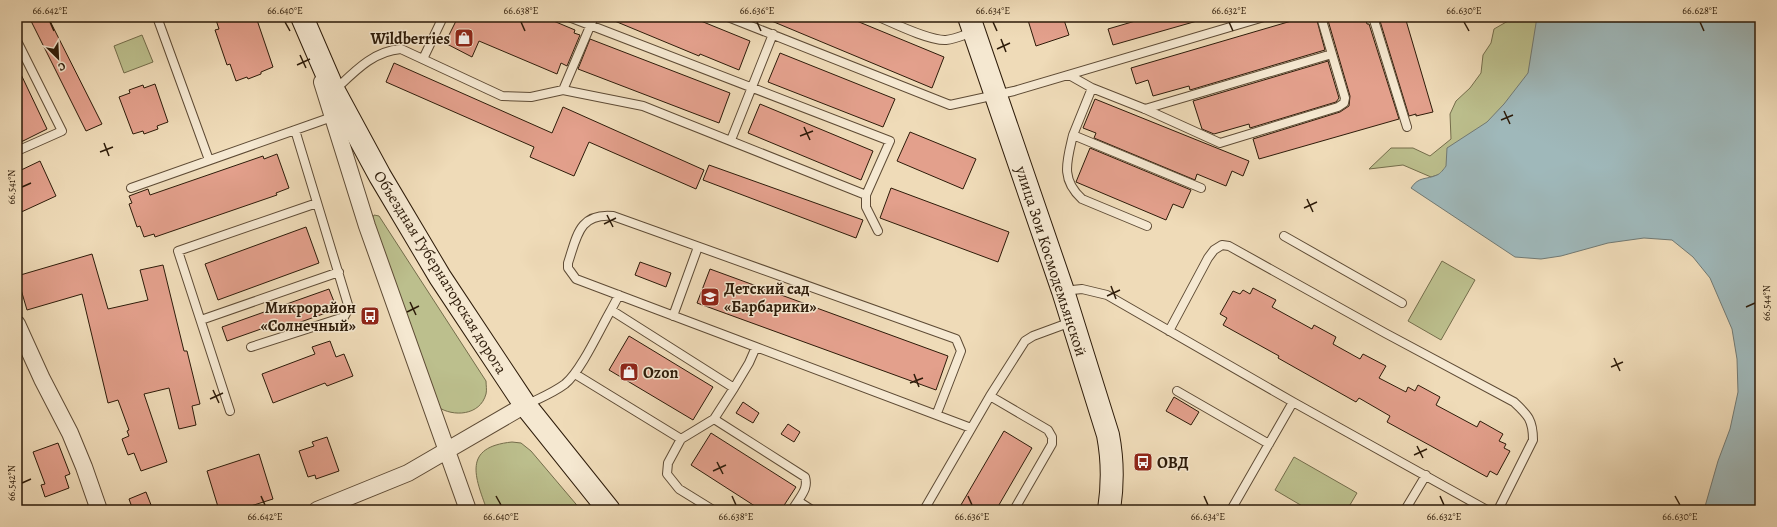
<svg xmlns="http://www.w3.org/2000/svg" width="1777" height="527" viewBox="0 0 1777 527" font-family="Alegreya,serif">
<style>
.green{fill:#bcbf8d;stroke:#746d4b}
.water{fill:#9fb8ba;stroke:#717973}
.building{fill:#e3a08c;stroke:#2d1b09}
.lines{fill:none;stroke-linecap:round;stroke-linejoin:round}
.lane-casing{stroke:#5e4b35;stroke-width:10}
.street-casing{stroke:#5e4b35;stroke-width:18}
.secondary-casing{stroke:#2d1b09;stroke-width:24}
.lane{stroke:#f5e8d1;stroke-width:8}
.street{stroke:#f5e8d1;stroke-width:16}
.secondary{stroke:#f5e8d1;stroke-width:22}
.ticks{fill:none;stroke:#2d1b09;stroke-width:1.5}
.labels{text-anchor:middle;stroke-width:3;stroke-linejoin:round;paint-order:stroke}
.poi-label{font-size:16px;font-weight:bold;fill:#2d1b09;stroke:#f5e8d1;text-anchor:start}
.street-label{font-size:16px;fill:#2d1b09;stroke:#f5e8d1}
.neatline{fill:none;stroke:#2d1b09;stroke-width:1.5}
.ticks-label{font-size:10px;text-anchor:middle;fill:#2d1b09}
</style>
<rect width="100%" height="100%" fill="#efdbb8"/>
<filter id="stains"><feTurbulence type="fractalNoise" baseFrequency=".005" numOctaves="4"/><feColorMatrix values="0 0 0 0 .2 0 0 0 0 .09 0 0 0 0 .02 0 0 0 .5 -.17"/></filter>
<radialGradient id="worn" r=".72"><stop offset=".6" stop-color="#630" stop-opacity="0"/><stop offset="1" stop-color="#630" stop-opacity=".3"/></radialGradient>
<path class="green" d="M 1515,17 L 1560,17 L 1550,76 L 1467,166 L 1431,177 L 1403,165 L 1369,169 L 1391,148 L 1413,148 L 1430,156 L 1451,139 L 1450,114 L 1456,101 L 1470,88 L 1481,73 L 1483,55 L 1491,43 L 1494,29 Z
M 142,35 L 153,62 L 124,73 L 114,46 Z
M 374,215 L 379,216 L 486,381 C 486,385 487,390 486,394 C 480,416 453,417 438,407 L 372,219 Z
M 1442,261 L 1475,280 L 1441,340 L 1408,321 Z
M 512,442 L 521,443 L 531,451 L 581,510 L 487,510 C 475,477 462,447 512,442 Z
M 1294,457 L 1357,493 L 1347,510 L 1309,510 L 1275,490 Z"/>
<path class="water" d="M 1537,17 L 1760,17 L 1760,510 L 1704,510 L 1718,461 L 1730,429 L 1738,392 L 1737,359 L 1732,329 L 1710,278 L 1693,257 L 1672,240 L 1644,238 L 1608,243 L 1561,256 L 1541,259 L 1515,257 L 1411,188 C 1419,176 1426,180 1437,175 C 1440,174 1444,169 1446,166 L 1447,148 L 1487,122 L 1504,104 L 1528,73 Z"/>
<path class="building" d="M 29,17 L 48,17 L 102,124 L 86,131 Z
M 215,17 L 256,17 L 273,67 L 261,72 L 261,74 L 248,79 L 247,77 L 236,81 L 230,64 L 227,65 L 215,30 L 219,29 Z
M 458,17 L 544,17 L 575,30 L 574,33 L 580,35 L 567,66 L 561,63 L 557,74 L 479,41 L 472,57 L 445,43 Z
M 605,17 L 691,17 L 750,41 L 739,70 L 700,54 L 699,56 Z
M 762,17 L 847,17 L 944,57 L 932,88 Z
M 1027,17 L 1063,17 L 1069,35 L 1036,46 Z
M 1149,17 L 1197,17 L 1197,21 L 1113,45 L 1108,29 Z
M 1305,17 L 1316,17 L 1325,50 L 1190,90 L 1189,86 L 1153,96 L 1148,80 L 1136,84 L 1131,68 Z
M 1327,17 L 1365,17 L 1367,24 L 1369,24 L 1399,119 L 1259,159 L 1253,139 L 1340,112 L 1349,106 L 1350,96 Z
M 1392,17 L 1405,17 L 1433,112 L 1416,116 L 1416,114 L 1409,116 L 1380,21 Z
M 590,39 L 730,93 L 719,123 L 578,69 Z
M 780,53 L 895,99 L 883,127 L 768,82 Z
M 1328,61 L 1339,98 L 1336,102 L 1250,128 L 1249,124 L 1214,134 L 1202,129 L 1193,101 Z
M 394,63 L 552,133 L 563,107 L 704,170 L 696,189 L 589,142 L 574,176 L 530,157 L 534,147 L 386,82 Z
M 17,66 L 47,129 L 17,144 Z
M 155,84 L 168,122 L 157,126 L 158,129 L 144,134 L 143,131 L 133,134 L 119,97 L 130,93 L 129,90 L 143,85 L 144,88 Z
M 1095,99 L 1249,161 L 1243,176 L 1232,171 L 1226,186 L 1197,174 L 1195,180 L 1094,138 L 1096,133 L 1083,128 Z
M 760,104 L 873,151 L 861,180 L 748,133 Z
M 910,132 L 976,159 L 963,189 L 897,161 Z
M 1090,148 L 1191,190 L 1183,208 L 1173,204 L 1166,220 L 1076,182 Z
M 277,154 L 289,188 L 276,193 L 277,195 L 155,237 L 154,234 L 144,237 L 140,226 L 137,227 L 129,204 L 132,203 L 129,196 L 148,189 L 150,195 L 263,156 L 264,159 Z
M 40,161 L 56,196 L 17,214 L 17,172 Z
M 709,165 L 863,220 L 856,238 L 703,180 Z
M 891,188 L 1009,232 L 998,262 L 880,218 Z
M 306,227 L 319,263 L 218,300 L 205,264 Z
M 92,254 L 108,309 L 148,300 L 140,270 L 163,265 L 184,351 L 187,351 L 200,404 L 192,406 L 196,425 L 179,429 L 169,388 L 144,394 L 167,462 L 141,471 L 134,453 L 128,455 L 122,439 L 129,436 L 127,431 L 129,430 L 118,400 L 108,403 L 82,294 L 27,310 L 17,276 Z
M 640,262 L 671,273 L 666,287 L 635,275 Z
M 710,269 L 948,356 L 936,390 L 697,303 Z
M 1253,288 L 1276,300 L 1272,307 L 1312,329 L 1314,325 L 1336,337 L 1333,344 L 1360,359 L 1363,354 L 1386,366 L 1379,378 L 1406,392 L 1408,387 L 1415,391 L 1418,385 L 1440,397 L 1436,405 L 1477,427 L 1480,421 L 1503,434 L 1499,441 L 1506,444 L 1504,448 L 1510,451 L 1497,475 L 1490,471 L 1487,477 L 1431,446 L 1387,422 L 1390,416 L 1359,398 L 1356,402 L 1278,358 L 1279,356 L 1223,325 L 1227,318 L 1220,314 L 1233,291 L 1240,294 L 1243,290 L 1250,294 Z
M 329,289 L 337,309 L 281,329 L 278,323 L 227,341 L 222,327 Z
M 629,336 L 713,387 L 693,420 L 609,370 Z
M 330,341 L 336,357 L 344,354 L 353,376 L 327,386 L 325,383 L 273,403 L 262,374 L 315,354 L 312,347 Z
M 1174,397 L 1199,412 L 1191,425 L 1166,411 Z
M 743,402 L 759,413 L 753,423 L 736,413 Z
M 788,424 L 800,432 L 794,442 L 781,434 Z
M 1004,431 L 1032,448 L 996,510 L 958,510 Z
M 711,433 L 796,487 L 781,510 L 761,510 L 691,465 Z
M 327,437 L 339,471 L 316,479 L 315,475 L 308,477 L 299,451 L 314,446 L 312,442 Z
M 58,443 L 70,474 L 65,476 L 69,488 L 45,497 L 41,485 L 45,484 L 33,452 Z
M 259,454 L 273,499 L 238,510 L 219,510 L 207,471 Z
M 146,492 L 153,510 L 133,510 L 129,499 Z"/>
<g class="lines">
<defs>
<path id="lane" d="M 157,17 L 209,160
M 569,17 L 890,141 L 866,195
M 728,17 L 950,105 L 1014,91 L 1264,17
M 879,17 C 895,24 930,41 946,40 C 955,39 964,35 973,32
M 1373,17 L 1407,127
M 17,41 L 62,131 L 17,151
M 423,59 L 443,17
M 1069,75 L 1092,88 L 1145,109 L 1220,143 L 1338,107 L 1344,103 L 1345,98 L 1321,17
M 1092,88 L 1073,135 L 1201,188
M 335,90 C 354,72 373,51 401,49 L 502,96 L 531,97 L 563,90 L 643,106 L 866,195 L 866,207 L 878,231
M 563,90 L 594,17
M 1145,109 L 1332,54
M 1073,135 C 1067,161 1060,179 1082,199 L 1147,226
M 731,140 L 773,34
M 131,188 L 332,117
M 1284,236 L 1402,303
M 1063,291 L 1082,289 L 1107,295 L 1293,402 L 1487,510
M 611,310 L 619,295
M 673,316 L 698,247
M 201,320 L 339,272
M 1169,331 L 1208,258 L 1214,250 L 1222,245 L 1229,246 L 1385,333 L 1514,402 C 1528,415 1533,420 1533,440 L 1498,510
M 251,347 L 344,317 L 349,308 L 295,130
M 756,347 L 576,279 L 568,268 L 568,263 C 577,236 579,213 613,216 L 956,339 L 961,351 L 937,413
M 575,374 L 681,439 L 668,463 L 667,474 L 679,489 L 713,510
M 734,388 L 749,363 L 756,347 L 971,428
M 1177,391 L 1269,444
M 990,396 L 1048,430 L 1052,437 L 1052,444 L 1014,510
M 526,405 C 540,398 553,393 565,384 C 581,371 600,329 611,310 L 734,388 L 714,419 L 805,477 C 808,487 803,493 798,501 L 812,510
M 230,411 L 178,251 L 317,203
M 681,439 L 714,419
M 792,510 L 798,501
M 924,510 L 990,396 L 1025,341 L 1033,336 L 1071,322
M 1231,510 L 1293,402
M 1405,510 L 1426,475"/>
<path id="street" d="M 322,82 L 367,226 L 468,510
M 17,324 L 42,379 L 70,433 L 84,467 L 99,510
M 317,510 L 408,473 L 525,405"/>
<path id="secondary" d="M 302,17 L 334,91 L 380,176 L 440,277 L 525,405 L 609,510
M 969,17 L 1063,291 L 1108,435 C 1113,461 1113,484 1109,510"/>
</defs>
<use href="#lane" class="lane-casing"/>
<use href="#street" class="street-casing"/>
<use href="#secondary" class="secondary-casing"/>
<use href="#lane" class="lane"/>
<use href="#street" class="street"/>
<use href="#secondary" class="secondary"/>
</g>
<path class="ticks" d="M 50,22 L 54,31M 285,22 L 290,31M 521,22 L 525,31M 757,22 L 761,31M 993,22 L 997,31M 1229,22 L 1233,31M 1464,22 L 1469,31M 1700,22 L 1704,31M 1001,39 L 1006,52M 997,49 L 1010,43M 300,55 L 306,68M 297,65 L 310,59M 1504,111 L 1510,124M 1501,120 L 1513,115M 804,127 L 810,140M 800,136 L 813,131M 104,143 L 109,156M 100,152 L 113,147M 22,187 L 31,183M 1307,199 L 1313,212M 1304,208 L 1317,202M 607,215 L 613,227M 604,224 L 616,218M 1111,286 L 1116,299M 1107,296 L 1120,290M 410,302 L 416,315M 1746,307 L 1755,303M 407,312 L 419,306M 1614,358 L 1620,371M 1611,367 L 1623,362M 914,374 L 919,387M 910,383 L 923,378M 213,390 L 219,403M 210,399 L 223,393M 1417,446 L 1423,458M 1414,455 L 1427,449M 717,462 L 723,474M 713,471 L 726,465M 22,483 L 31,479M 261,496 L 265,505M 496,496 L 501,505M 732,496 L 736,505M 968,496 L 972,505M 1204,496 L 1208,505M 1440,496 L 1444,505M 1675,496 L 1680,505"/>
<defs>
<symbol id="shop-square" viewBox="-11 -11 22 22"><rect x="-9" y="-9" width="18" height="18" rx="4" fill="#8f2418" stroke="#f5e8d1"/><path d="M-5-2.5h2.3a2.7 3.5 0 0 1 5.4 0H5L5.5 6h-11ZM-1.5-2.5h3a1.5 2.3 0 0 0-3 0Z" fill="#fff"/></symbol>
<symbol id="school-square" viewBox="-11 -11 22 22"><rect x="-9" y="-9" width="18" height="18" rx="4" fill="#8f2418" stroke="#f5e8d1"/><path d="M0-5L7-2L0 1L-7-2ZM-4 1L0 2.5L4 1V4Q0 6-4 4Z" fill="#fff"/></symbol>
<symbol id="bus-square" viewBox="-11 -11 22 22"><rect x="-9" y="-9" width="18" height="18" rx="4" fill="#8f2418" stroke="#f5e8d1"/><path d="M-5-6H5V4H4V6H2V4H-2V6H-4V4H-5ZM-3.5-4V0h7V-4ZM-3.5 1.2v1.5H-2V1.2ZM2 1.2v1.5H3.5V1.2Z" fill="#fff"/></symbol>
</defs>
<g fill-rule="evenodd">
<use href="#shop-square" x="453" y="27" width="22" height="22"/>
<use href="#school-square" x="699" y="286" width="22" height="22"/>
<use href="#bus-square" x="359" y="305" width="22" height="22"/>
<use href="#shop-square" x="618" y="361" width="22" height="22"/>
<use href="#bus-square" x="1132" y="451" width="22" height="22"/>
</g>
<g class="labels">
<g class="poi-label">
<text x="450" y="44" text-anchor="end">Wildberries</text>
<text x="724" y="294">Детский сад<tspan x="724" dy="18">«Барбарики»</tspan></text>
<text x="356" y="313" text-anchor="end">Микрорайон<tspan x="356" dy="18">«Солнечный»</tspan></text>
<text x="643" y="378">Ozon</text>
<text x="1157" y="468">ОВД</text>
</g>
<g class="street-label">
<text transform="translate(1052 261) rotate(72)" y="6">улица Зои Космодемьянской</text>
<text transform="translate(441 272) rotate(58)" y="6">Объездная Губернаторская дорога</text>
</g>
</g>
<rect width="1777" height="527" fill="none" stroke="#efdbb8" stroke-width="44"/>
<g transform="translate(58 58) rotate(156)" stroke="#f5e8d1" stroke-width="3" paint-order="stroke">
<path d="M0-3L7 15L0 10L-7 15Z" fill="#2d1b09"/>
<text y="-6" font-size="11" font-weight="bold" text-anchor="middle" fill="#2d1b09">С</text>
</g>
<rect x="22" y="22" width="1733" height="483" class="neatline"/>
<g class="ticks-label">
<text x="50" y="14">66.642°E</text>
<text x="285" y="14">66.640°E</text>
<text x="521" y="14">66.638°E</text>
<text x="757" y="14">66.636°E</text>
<text x="993" y="14">66.634°E</text>
<text x="1229" y="14">66.632°E</text>
<text x="1464" y="14">66.630°E</text>
<text x="1700" y="14">66.628°E</text>
<text transform="translate(11 187) rotate(-90)" y="4">66.541°N</text>
<text transform="translate(1766 303) rotate(-90)" y="4">66.544°N</text>
<text transform="translate(11 483) rotate(-90)" y="4">66.542°N</text>
<text x="265" y="520">66.642°E</text>
<text x="501" y="520">66.640°E</text>
<text x="736" y="520">66.638°E</text>
<text x="972" y="520">66.636°E</text>
<text x="1208" y="520">66.634°E</text>
<text x="1444" y="520">66.632°E</text>
<text x="1680" y="520">66.630°E</text>
</g>
<rect width="100%" height="100%" filter="url(#stains)"/>
<rect width="100%" height="100%" fill="url(#worn)"/>
</svg>
